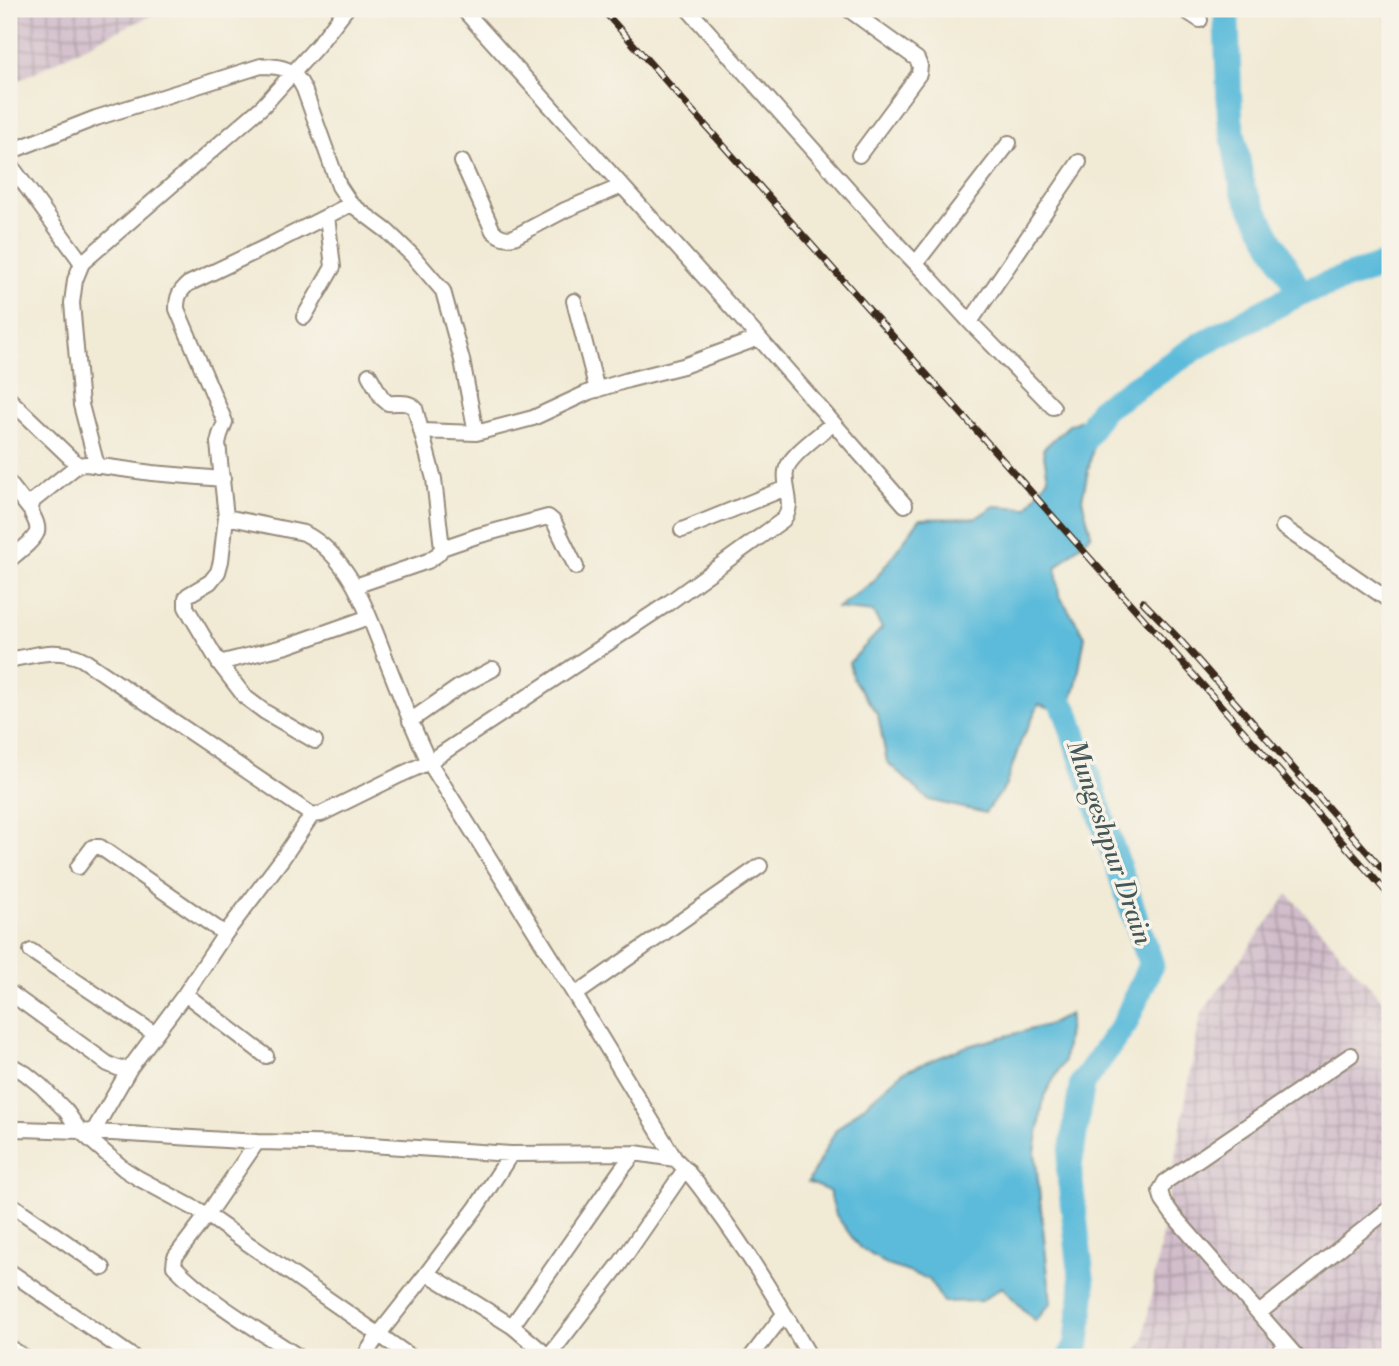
<svg xmlns="http://www.w3.org/2000/svg" width="1399" height="1366" viewBox="0 0 1399 1366" font-family="'Libre Bodoni',serif">
<style>
.industrial{fill:url(#industrial-grid)}
.water{fill:#5cbbda;stroke:#4c727c;stroke-width:2}
.lines{fill:none;stroke-linecap:round;stroke-linejoin:round}
.river{stroke:#5cbbda;stroke-width:26}
.minor-casing{stroke:#968a7a;stroke-width:18}
.minor{stroke:#fff;stroke-width:14}
.rail-casing{stroke:#3b2a1e;stroke-width:7}
.rail{stroke:#f7f3e8;stroke-width:4.5;stroke-dasharray:13;stroke-linecap:butt}
.labels{text-anchor:middle;stroke-width:7;stroke-linejoin:round;paint-order:stroke}
.water-label{font-size:26px;font-style:italic;fill:#455656;stroke:#f7f3e8}
</style>
<defs>
<pattern id="industrial-grid" width="8" height="8" patternUnits="userSpaceOnUse" patternTransform="scale(1.75)"><rect width="8" height="8" fill="#d1bdcb"/><path d="M0 4h8M4 0v8" fill="none" stroke="#ab9aa4"/></pattern>
</defs>
<rect width="100%" height="100%" fill="#f7f3e8"/>
<filter id="ink" filterUnits="userSpaceOnUse"><feTurbulence type="fractalNoise" baseFrequency=".0143" numOctaves="2"/><feDisplacementMap in="SourceGraphic" scale="14" xChannelSelector="R" yChannelSelector="G"/><feConvolveMatrix kernelMatrix="1 2 1 2 8 2 1 2 1" color-interpolation-filters="sRGB"/></filter>
<filter id="wash" filterUnits="userSpaceOnUse"><feTurbulence type="fractalNoise" baseFrequency=".00686" numOctaves="4" result="noise"/><feDisplacementMap in="SourceGraphic" scale="28" xChannelSelector="R" yChannelSelector="G"/><feGaussianBlur stdDeviation="1.57" result="paint"/><feColorMatrix in="noise" values="0 0 0 0 0 0 0 0 0 0 0 0 0 0 0 0 0 1.4 0 .05"/><feComposite in="paint" operator="in"/></filter>
<g filter="url(#wash)">
<rect width="100%" height="100%" fill="#f1ead5"/>
<path class="industrial" d="M 9,9 L 165,9 L 100,39 L 9,85 Z
M 1288,894 L 1390,1009 L 1390,1357 L 1130,1357 L 1143,1343 L 1201,1014 Z"/>
<path class="water" d="M 1101,410 L 1082,499 L 1091,534 L 1056,568 L 1059,595 L 1085,636 L 1076,686 L 1067,714 L 1039,704 L 1021,741 L 1005,787 L 985,813 L 929,800 L 887,762 L 878,715 L 853,679 L 849,663 L 882,628 L 873,612 L 837,608 L 873,582 L 920,519 L 976,518 L 994,506 L 1027,508 L 1048,478 L 1043,449 L 1068,426 Z
M 1070,1014 L 1064,1061 L 1044,1096 L 1035,1152 L 1051,1303 L 1035,1321 L 1002,1287 L 981,1301 L 943,1302 L 929,1279 L 888,1265 L 859,1247 L 836,1215 L 829,1191 L 808,1182 L 836,1130 L 903,1072 L 965,1047 L 1051,1024 Z"/>
<g class="lines">
<path class="river" d="M 1226,9 L 1230,119 L 1243,190 L 1300,293
M 1083,441 L 1101,410 L 1200,345 L 1300,293 L 1390,263
M 1051,685 L 1067,714 L 1151,964 L 1125,1023 L 1082,1084 L 1069,1169 L 1083,1291 L 1077,1345 L 1070,1357"/>
</g>
</g>
<g filter="url(#ink)">
<g class="lines">
<defs>
<path id="minor" d="M 463,9 L 759,338 L 905,505
M 688,9 L 899,246 L 929,277 L 970,322 L 1053,407
M 848,9 L 917,59 L 920,66 L 919,74 L 859,155
M 1183,9 L 1200,20
M 9,152 L 96,118 L 261,66 C 282,66 294,68 304,89 L 339,186 L 351,204 L 387,231 L 412,255 L 443,291 L 462,360 L 476,433
M 462,162 L 493,231 C 500,237 505,239 514,237 L 565,210 L 622,186
M 9,163 L 82,263
M 916,263 L 1009,143
M 574,301 L 597,390
M 304,317 L 333,267 L 327,216
M 970,322 L 1079,162
M 369,375 L 382,398 L 388,403 C 398,404 407,400 415,408 L 434,479 L 442,548
M 9,399 L 78,465
M 422,431 L 476,433 L 533,418 L 589,392 L 628,380 L 683,366 L 759,338
M 97,466 L 81,405 L 72,303 L 75,280 L 82,263 L 263,106 L 318,45 L 346,9
M 9,483 L 31,511
M 1283,527 L 1390,601
M 682,530 L 786,488
M 9,560 C 16,554 34,541 37,532 C 40,519 25,514 34,500 L 78,465 L 86,464 L 152,473 L 223,479
M 355,586 L 428,561 L 438,554 L 442,548 L 477,536 L 548,517 L 554,522 L 576,567
M 9,660 C 35,655 57,647 82,659 L 312,815 L 321,814 L 400,775 L 429,762 C 414,731 402,700 389,667 C 370,620 353,558 304,533 L 226,517
M 219,663 L 287,646 L 369,617
M 410,721 L 459,687 L 493,669
M 315,741 L 265,712 L 245,697 L 219,663 L 186,607 L 186,598 L 188,595 L 210,582 L 218,572 L 221,561 L 226,517 L 218,443 L 220,435 L 225,422 L 177,309 C 177,297 179,292 188,284 L 272,244 L 351,204
M 78,867 L 93,847 L 100,847 L 225,934
M 31,951 L 155,1034
M 9,992 L 108,1064 L 120,1069 L 130,1068
M 185,994 L 266,1056
M 575,995 L 760,866
M 9,1064 L 25,1073 L 41,1086 L 66,1111 L 80,1131 L 124,1169 L 138,1178 L 207,1215 L 411,1357
M 9,1130 L 21,1129 L 80,1131 L 257,1142 L 355,1144 L 511,1154 L 635,1153 L 675,1159
M 93,1132 L 130,1068 L 185,994 L 225,934 L 282,859 L 312,815
M 257,1142 L 207,1215 L 175,1257 L 174,1266 C 210,1303 256,1328 299,1357
M 9,1203 L 103,1268
M 9,1271 L 133,1357
M 427,1273 L 476,1208 L 511,1154
M 1259,1313 L 1390,1208
M 512,1326 L 621,1170 L 635,1153
M 9,1347 L 24,1357
M 364,1357 L 379,1334 L 427,1273 L 512,1326 L 549,1357
M 548,1357 L 619,1265 L 681,1175 L 687,1170
M 751,1357 L 784,1314
M 810,1357 C 780,1305 749,1253 713,1205 C 701,1189 690,1172 675,1159 L 575,995 L 429,762 L 667,604 L 783,520 C 796,504 783,490 786,471 C 788,456 821,434 833,423
M 1276,1357 L 1285,1344
M 1297,1357 L 1173,1215 L 1163,1201 L 1160,1191 L 1165,1182 L 1351,1055"/>
</defs>
<use href="#minor" class="minor-casing"/>
<use href="#minor" class="minor"/>
<defs>
<path id="rail" d="M 602,9 L 1390,896
M 1143,602 L 1181,641 L 1390,878"/>
</defs>
<use href="#rail" class="rail-casing"/>
<use href="#rail" class="rail"/>
</g>
</g>
<g class="labels">
<g class="water-label">
<text transform="translate(1110 842) rotate(71)" y="9">Mungeshpur Drain</text>
</g>
</g>
<rect width="1399" height="1366" fill="none" stroke="#f7f3e8" stroke-width="35"/>
</svg>
